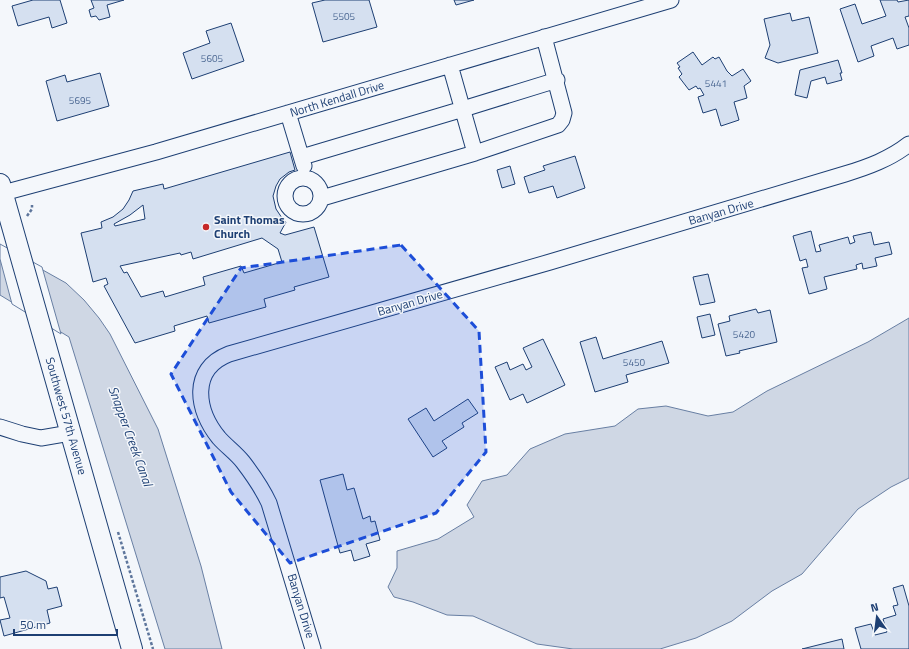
<svg xmlns="http://www.w3.org/2000/svg" width="909" height="649" viewBox="0 0 909 649" font-family="'Titillium Web',sans-serif">
<style>
.water{fill:#cfd7e4;stroke:#687fa3}
.pier{fill:#f4f7fb;stroke:#687fa3}
.building{fill:#d5e0f0;stroke:#1d3f73;fill-rule:evenodd}
.lines{fill:none;stroke-linecap:round;stroke-linejoin:round}
.minor-casing{stroke:#1d3f73;stroke-width:17}
.major-casing{stroke:#1d3f73;stroke-width:22}
.path{stroke:#5e769c;stroke-width:2.5;stroke-dasharray:3 2;stroke-linecap:butt}
.minor{stroke:#f4f7fb;stroke-width:15}
.major{stroke:#f4f7fb;stroke-width:20}
.marked{fill:#1d4ed8;fill-opacity:0.2;stroke:#1d4ed8;stroke-width:3;stroke-dasharray:8 5;stroke-linejoin:round}
.poi-dot{fill:#c62828;stroke:#f4f7fb;stroke-width:1.5}
.labels{text-anchor:middle;stroke-width:3;stroke-linejoin:round;paint-order:stroke}
.number-label{font-size:10px;fill:#4b6792}
.street-label{font-size:12px;fill:#1d3f73;stroke:#f4f7fb}
.poi-label{font-size:12px;font-weight:bold;fill:#1d3f73;stroke:#f4f7fb;text-anchor:start}
.water-label{font-size:13px;font-style:italic;fill:#1d3f73;stroke:#f4f7fb}
</style>
<rect width="100%" height="100%" fill="#f4f7fb"/>
<path class="water" d="M 0,246 L 66,283 L 84,300 L 99,318 L 110,334 L 158,429 L 201,566 L 222,649 L 165,649 L 69,337 L 0,295 Z
M 909,318 L 909,478 L 891,487 L 858,509 L 802,574 L 772,591 L 732,621 L 696,638 L 660,649 L 573,649 L 537,644 L 473,616 L 447,615 L 413,602 L 394,597 L 388,587 L 397,568 L 397,551 L 438,539 L 474,517 L 467,505 L 482,481 L 507,475 L 530,449 L 565,434 L 615,426 L 638,409 L 666,406 L 708,416 L 733,412 L 767,391 L 868,342 Z"/>
<path class="pier" d="M 0,244 L 42,267 L 61,334 L 12,304 L 0,259 Z"/>
<path class="building" d="M 33,0 L 60,0 L 67,23 L 52,28 L 49,17 L 18,26 L 12,6 Z
M 91,0 L 124,0 L 107,5 L 110,17 L 99,20 L 96,16 L 91,17 L 89,10 L 94,8 Z
M 325,0 L 369,0 L 377,27 L 323,42 L 312,3 Z
M 454,0 L 474,0 L 456,5 Z
M 880,0 L 897,0 L 898,2 L 909,0 L 909,16 L 905,17 L 909,28 L 909,45 L 897,49 L 893,38 L 871,46 L 874,56 L 858,62 L 840,9 L 855,4 L 862,24 L 886,16 Z
M 790,13 L 792,21 L 809,17 L 818,53 L 778,63 L 765,58 L 770,45 L 764,19 Z
M 231,23 L 244,61 L 192,79 L 183,53 L 210,43 L 206,31 Z
M 693,52 L 702,65 L 713,57 L 715,59 L 719,57 L 727,71 L 732,76 L 743,69 L 751,81 L 744,86 L 747,98 L 734,102 L 739,120 L 721,126 L 716,109 L 703,113 L 698,97 L 704,95 L 700,88 L 698,89 L 696,86 L 689,90 L 679,77 L 682,74 L 678,68 L 680,67 L 677,63 Z
M 838,60 L 842,73 L 840,73 L 842,80 L 827,84 L 825,77 L 811,81 L 807,98 L 795,95 L 800,70 Z
M 100,73 L 109,106 L 57,121 L 46,81 L 65,75 L 67,82 Z
M 290,152 L 295,170 L 289,172 L 280,179 L 276,186 L 273,196 L 276,209 L 282,218 L 286,222 L 280,233 L 285,235 L 314,227 L 329,277 L 294,287 L 295,290 L 264,299 L 266,307 L 209,323 L 207,316 L 174,326 L 175,331 L 135,343 L 104,286 L 108,284 L 106,278 L 93,282 L 81,233 L 102,228 L 101,222 L 113,217 L 123,209 L 129,200 L 133,191 L 163,184 L 164,189 ZM 143,205 L 145,219 L 115,226 L 114,224 L 130,215 ZM 262,238 L 278,249 L 282,262 L 244,273 L 241,266 L 203,277 L 205,285 L 165,297 L 163,291 L 141,297 L 127,272 L 124,273 L 120,266 L 180,253 L 181,255 L 191,252 L 193,259 Z
M 575,156 L 585,188 L 557,198 L 553,186 L 529,193 L 524,177 L 545,170 L 543,166 Z
M 510,166 L 515,184 L 502,188 L 497,170 Z
M 811,231 L 816,252 L 821,251 L 819,245 L 848,237 L 850,244 L 855,242 L 853,236 L 871,232 L 874,245 L 889,242 L 892,254 L 875,258 L 877,266 L 863,269 L 862,263 L 856,265 L 857,269 L 824,277 L 827,289 L 809,294 L 802,268 L 808,267 L 806,259 L 800,261 L 793,236 Z
M 708,274 L 715,302 L 700,305 L 693,277 Z
M 756,309 L 758,313 L 770,310 L 777,342 L 739,351 L 740,353 L 726,356 L 718,324 L 730,321 L 729,316 Z
M 710,314 L 715,335 L 702,338 L 697,317 Z
M 596,337 L 603,359 L 662,341 L 669,363 L 626,375 L 628,382 L 595,392 L 580,342 Z
M 543,339 L 565,385 L 527,403 L 523,394 L 510,400 L 495,367 L 507,362 L 510,370 L 523,364 L 526,370 L 532,367 L 523,348 Z
M 468,399 L 478,413 L 462,423 L 464,427 L 442,441 L 447,448 L 433,457 L 408,419 L 426,408 L 434,421 Z
M 343,474 L 347,490 L 354,488 L 363,519 L 370,516 L 371,522 L 375,521 L 380,540 L 366,544 L 370,556 L 354,561 L 351,550 L 340,553 L 320,480 Z
M 26,571 L 46,581 L 48,589 L 57,587 L 62,606 L 47,610 L 50,623 L 4,636 L 0,620 L 10,618 L 4,597 L 0,598 L 0,577 Z
M 903,585 L 909,606 L 909,649 L 861,649 L 855,628 L 871,624 L 875,635 L 887,632 L 883,619 L 896,615 L 893,606 L 898,605 L 893,588 Z
M 842,639 L 844,649 L 802,649 Z"/>
<g class="lines">
<defs>
<path id="minor" d="M 450,65 L 475,153
M 288,113 L 304,166
M 302,157 L 463,109 L 557,80
M285 196a18 18 0 1 1 36 0a18 18 0 1 1-36 0Z
M 3,193 L 156,152 L 671,0
M 322,198 L 475,153 L 558,125 L 562,120 L 564,113 L 544,37
M 0,427 L 22,434 L 41,438 L 70,433
M 313,649 L 269,503 C 262,488 253,475 243,462 C 236,453 226,446 219,438 C 196,410 190,369 229,354 L 550,262 L 845,174 C 868,167 890,159 909,144"/>
<path id="major" d="M 0,184 L 132,649"/>
</defs>
<use href="#minor" class="minor-casing"/>
<use href="#major" class="major-casing"/>
<path class="path" d="M 27,216 L 32,209 L 32,205
M 118,532 L 153,649"/>
<use href="#minor" class="minor"/>
<use href="#major" class="major"/>
</g>
<path class="marked" d="M 401,245 L 479,331 L 486,452 L 436,513 L 290,563 L 231,492 L 171,374 L 241,268 Z"/>
<circle class="poi-dot" cx="206" cy="227" r="4"/>
<g class="labels">
<g class="number-label">
<text x="344" y="20">5505</text>
<text x="212" y="62">5605</text>
<text x="716" y="87">5441</text>
<text x="80" y="104">5695</text>
<text x="744" y="338">5420</text>
<text x="634" y="366">5450</text>
</g>
<g class="street-label">
<text transform="translate(337 99) rotate(-17)" y="4">North Kendall Drive</text>
<text transform="translate(721 212) rotate(-16)" y="4">Banyan Drive</text>
<text transform="translate(410 303) rotate(-16)" y="4">Banyan Drive</text>
<text transform="translate(66 416) rotate(74)" y="4">Southwest 57th Avenue</text>
<text transform="translate(301 606) rotate(73)" y="4">Banyan Drive</text>
</g>
<g class="poi-label">
<text x="214" y="224">Saint Thomas<tspan x="214" dy="14">Church</tspan></text>
</g>
<g class="water-label">
<text transform="translate(131 436) rotate(70)" y="5">Snapper Creek Canal</text>
</g>
</g>
<g transform="translate(877 617) rotate(346)" stroke="#f4f7fb" stroke-width="3" paint-order="stroke">
<path d="M0-3L7 15L0 10L-7 15Z" fill="#1d3f73"/>
<text y="-6" font-size="11" font-weight="bold" text-anchor="middle" fill="#1d3f73">N</text>
</g>
<path d="M14 629v6h103v-6" fill="none" stroke="#1d3f73" stroke-width="2"/>
<text x="20" y="629" font-size="12" fill="#1d3f73" stroke="#f4f7fb" stroke-width="3" paint-order="stroke">50 m</text>
</svg>
